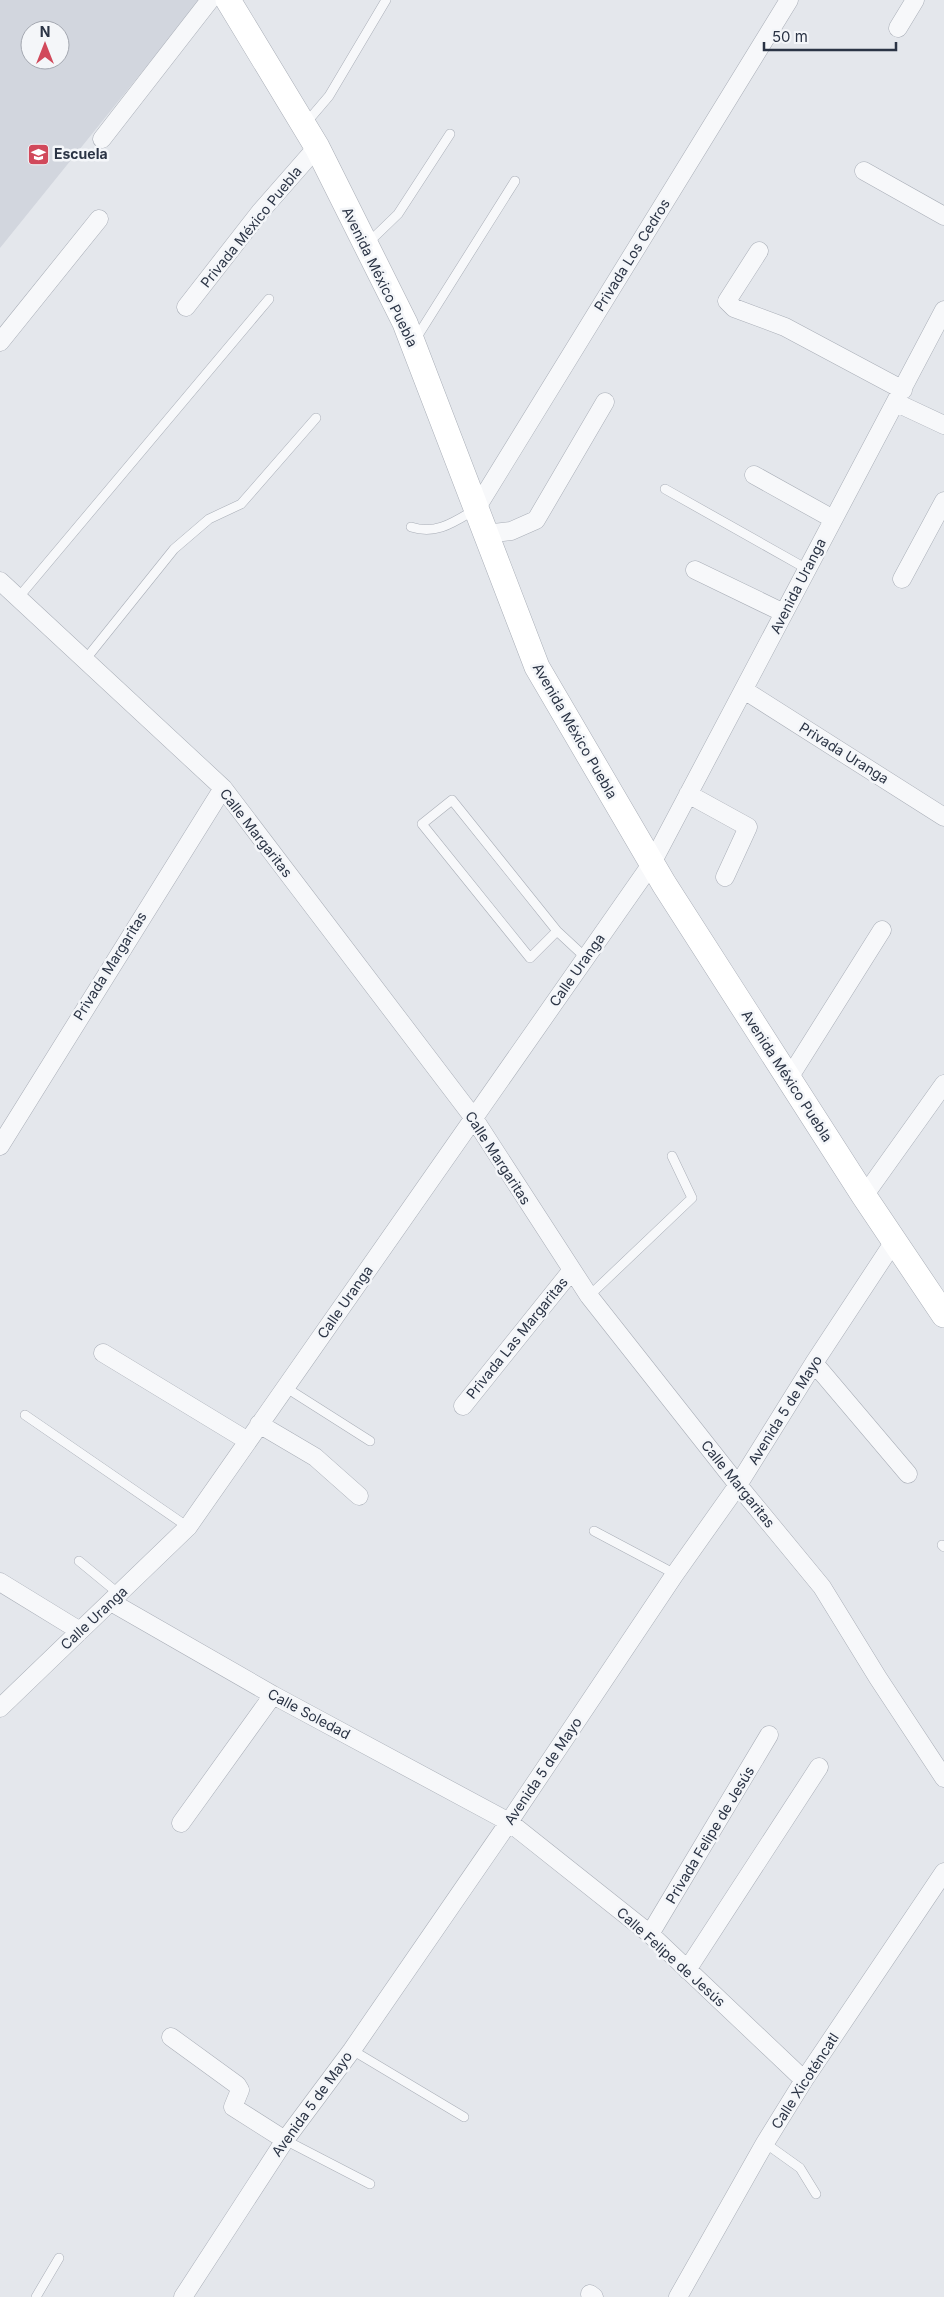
<svg xmlns="http://www.w3.org/2000/svg" width="944" height="2297" viewBox="0 0 944 2297" font-family="Inter,sans-serif">
<style>
.built{fill:#d2d6de;fill-rule:evenodd}
.lines{fill:none;stroke-linecap:round;stroke-linejoin:round}
.lane-casing{stroke:#a9aeb7;stroke-width:10}
.street-casing{stroke:#a9aeb7;stroke-width:19}
.secondary-casing{stroke:#a9aeb7;stroke-width:26}
.lane{stroke:#f7f8fa;stroke-width:9}
.street{stroke:#f7f8fa;stroke-width:18}
.secondary{stroke:#fff;stroke-width:25}
.labels{text-anchor:middle;stroke-width:5;stroke-linejoin:round;paint-order:stroke}
.poi-label{font-size:14px;font-weight:bold;fill:#2b3445;stroke:#f4f6f9;text-anchor:start}
.street-label{font-size:14px;fill:#2b3445;stroke:#f4f6f9}
</style>
<rect width="100%" height="100%" fill="#e4e7ec"/>
<path class="built" d="M 0,0 L 200,0 L 0,248 ZM 30,30 L 60,30 L 60,60 L 30,60 Z"/>
<g class="lines">
<defs>
<path id="lane" d="M 306,123 L 329,96 L 386,0
M 368,243 L 398,214 L 450,134
M 415,340 L 515,181
M 665,489 L 807,569
M 411,527 C 437,535 454,522 476,509
M 18,598 L 269,299
M 85,660 L 174,549 L 209,519 L 241,504 L 316,418
M 557,931 L 530,958 L 422,824 L 452,800 L 557,931 L 585,957
M 589,1296 L 692,1198 L 672,1156
M 285,1387 L 370,1441
M 25,1415 L 188,1527
M 594,1531 L 675,1574
M 942,1545 L 944,1547
M 79,1561 L 113,1589 L 122,1592
M 352,2050 L 464,2117
M 285,2140 L 370,2184
M 765,2143 L 800,2168 L 816,2194
M 36,2297 L 59,2258"/>
<path id="street" d="M 898,28 L 915,0
M 102,139 L 210,0
M 864,171 L 944,216
M 759,251 L 727,301 L 734,308 L 785,327 L 903,390
M 186,307 L 260,212 L 317,147
M 0,342 L 99,219
M 897,403 L 944,425
M 754,475 L 833,519
M 476,509 L 789,0
M 485,534 L 511,531 L 536,520 L 605,402
M 695,570 L 784,613
M 902,579 L 944,501
M 0,581 L 223,788 L 473,1117 L 589,1296 L 738,1485 L 822,1587 L 878,1678 L 944,1778
M 744,690 L 944,817
M 688,794 L 748,827 L 725,877
M 789,1078 L 882,930
M 0,1146 L 223,788
M 864,1196 L 944,1084
M 103,1353 L 248,1441
M 814,1363 L 908,1474
M 463,1406 L 572,1270
M 259,1424 L 315,1457 L 359,1496
M 0,1582 L 80,1631
M 111,1602 L 273,1695 L 509,1822 L 650,1934 L 804,2080
M 0,1708 L 188,1527 L 652,863 L 944,310
M 181,1823 L 273,1695
M 650,1934 L 769,1735
M 687,1970 L 819,1767
M 171,2037 L 237,2085 L 240,2090 L 233,2107 L 285,2140
M 590,2294 L 594,2297
M 183,2297 L 285,2140 L 352,2050 L 509,1822 L 675,1574 L 738,1485 L 814,1363 L 895,1240
M 678,2297 L 765,2143 L 804,2080 L 944,1872"/>
<path id="secondary" d="M 228,0 L 317,147 L 405,323 L 537,667 L 664,884 L 864,1196 L 944,1315"/>
</defs>
<use href="#lane" class="lane-casing"/>
<use href="#street" class="street-casing"/>
<use href="#secondary" class="secondary-casing"/>
<use href="#lane" class="lane"/>
<use href="#street" class="street"/>
<use href="#secondary" class="secondary"/>
</g>
<defs>
<symbol id="school-square" viewBox="-11 -11 22 22"><rect x="-9" y="-9" width="18" height="18" rx="4" fill="#d1495b" stroke="#f4f6f9"/><path d="M0-5L7-2L0 1L-7-2ZM-4 1L0 2.5L4 1V4Q0 6-4 4Z" fill="#fff"/></symbol>
</defs>
<g fill-rule="evenodd">
<use href="#school-square" x="26" y="142" width="25" height="25"/>
</g>
<g class="labels">
<g class="poi-label">
<text x="54" y="159">Escuela</text>
</g>
<g class="street-label">
<text transform="translate(251 227) rotate(-51)" y="5">Privada México Puebla</text>
<text transform="translate(632 255) rotate(-58)" y="5">Privada Los Cedros</text>
<text transform="translate(380 277) rotate(64)" y="5">Avenida México Puebla</text>
<text transform="translate(798 586) rotate(-63)" y="5">Avenida Uranga</text>
<text transform="translate(575 731) rotate(60)" y="5">Avenida México Puebla</text>
<text transform="translate(844 753) rotate(32)" y="5">Privada Uranga</text>
<text transform="translate(256 833) rotate(52)" y="5">Calle Margaritas</text>
<text transform="translate(110 966) rotate(-58)" y="5">Privada Margaritas</text>
<text transform="translate(577 970) rotate(-55)" y="5">Calle Uranga</text>
<text transform="translate(787 1076) rotate(57)" y="5">Avenida México Puebla</text>
<text transform="translate(498 1158) rotate(57)" y="5">Calle Margaritas</text>
<text transform="translate(345 1302) rotate(-55)" y="5">Calle Uranga</text>
<text transform="translate(517 1338) rotate(-51)" y="5">Privada Las Margaritas</text>
<text transform="translate(785 1410) rotate(-58)" y="5">Avenida 5 de Mayo</text>
<text transform="translate(738 1484) rotate(51)" y="5">Calle Margaritas</text>
<text transform="translate(94 1618) rotate(-43)" y="5">Calle Uranga</text>
<text transform="translate(309 1714) rotate(28)" y="5">Calle Soledad</text>
<text transform="translate(543 1771) rotate(-56)" y="5">Avenida 5 de Mayo</text>
<text transform="translate(710 1835) rotate(-59)" y="5">Privada Felipe de Jesús</text>
<text transform="translate(671 1957) rotate(42)" y="5">Calle Felipe de Jesús</text>
<text transform="translate(805 2081) rotate(-57)" y="5">Calle Xicoténcatl</text>
<text transform="translate(312 2104) rotate(-54)" y="5">Avenida 5 de Mayo</text>
</g>
</g>
<g transform="translate(45 45)"><circle r="24" fill="#f4f6f9" stroke="#a4a8b1"/>
<path d="M0-4L9 19L0 12L-9 19Z" fill="#d1495b"/>
<text y="-8" font-size="14" font-weight="bold" text-anchor="middle" fill="#2b3445">N</text>
</g>
<path d="M764 42v8h132v-8" fill="none" stroke="#2b3445" stroke-width="2.5"/>
<text x="772" y="42" font-size="15" fill="#2b3445" stroke="#f4f6f9" stroke-width="4" paint-order="stroke">50 m</text>
</svg>
